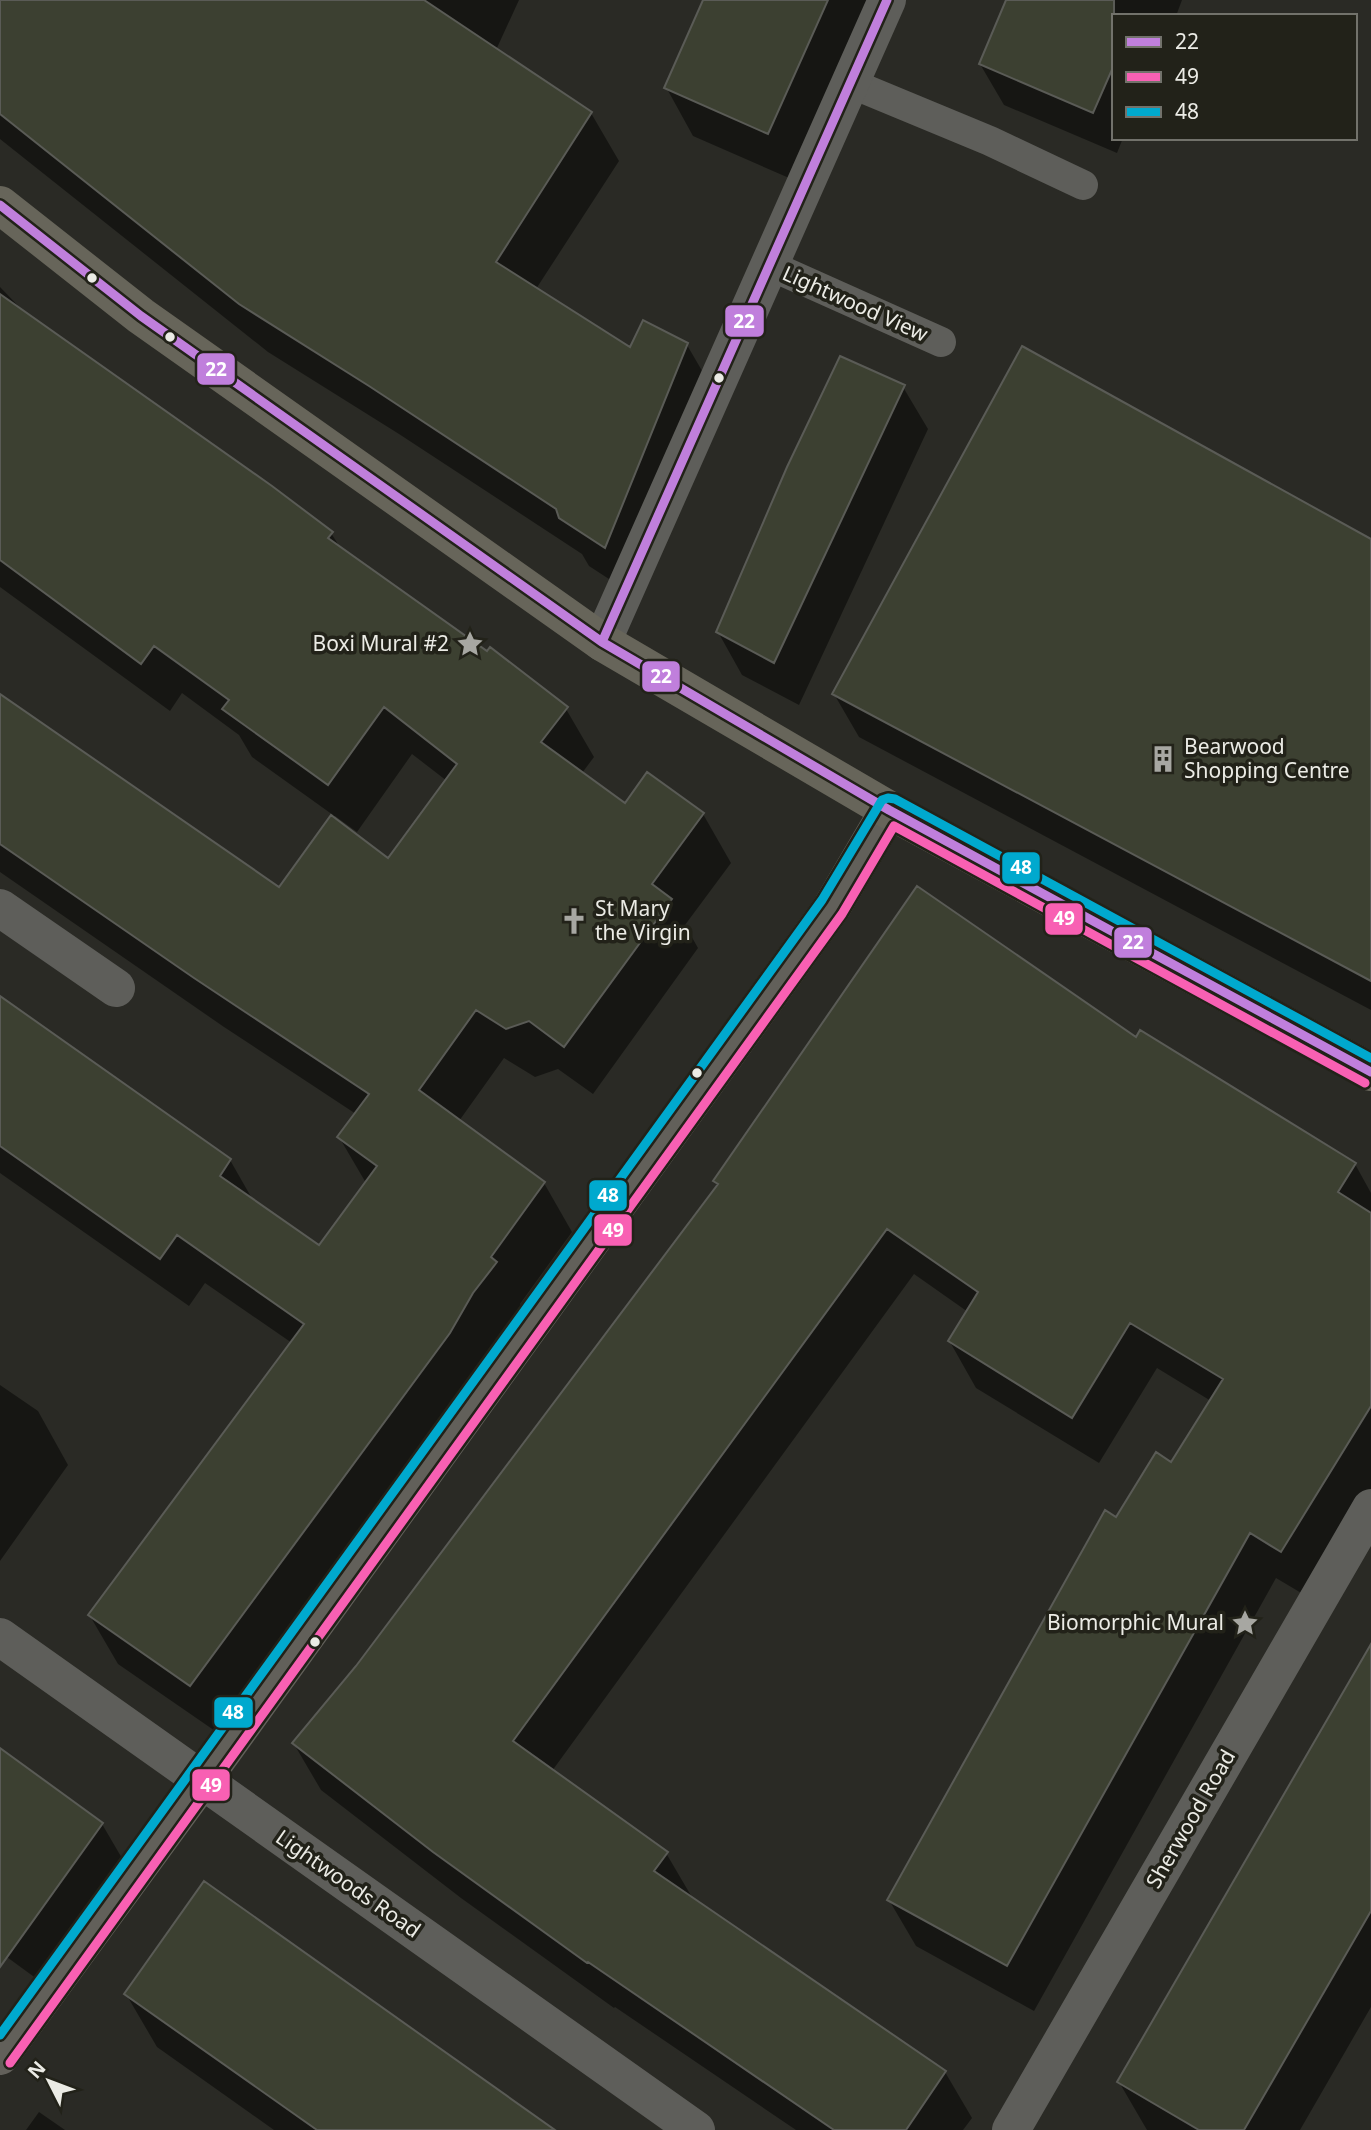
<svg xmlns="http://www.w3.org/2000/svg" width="1371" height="2130" viewBox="0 0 1371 2130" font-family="'Noto Sans',sans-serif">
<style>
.shadow{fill:#0007;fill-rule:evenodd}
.building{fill:#3c4031;stroke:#5a5b56;stroke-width:2}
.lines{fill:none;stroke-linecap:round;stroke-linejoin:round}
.lane{stroke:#5e5e5a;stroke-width:30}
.street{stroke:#5e5e5a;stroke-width:38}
.secondary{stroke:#62605a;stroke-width:38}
.primary{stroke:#67655a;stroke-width:38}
.bus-1-casing{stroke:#222219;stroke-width:14}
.bus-2-casing{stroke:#222219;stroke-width:14}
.bus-3-casing{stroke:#222219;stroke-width:14}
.bus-1{stroke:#c07fdc;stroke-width:9}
.bus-2{stroke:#f860b3;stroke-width:9}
.bus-3{stroke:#00a9ce;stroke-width:9}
.bus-dot{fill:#ebebe5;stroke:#222219;stroke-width:2.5}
.labels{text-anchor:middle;stroke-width:7;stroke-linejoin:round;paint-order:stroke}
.street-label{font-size:21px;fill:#ebebe5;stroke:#222219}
.poi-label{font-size:21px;fill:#ebebe5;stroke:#222219;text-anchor:end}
.line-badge{stroke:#222219;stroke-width:2.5}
.badge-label{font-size:19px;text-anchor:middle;font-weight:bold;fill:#fff}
</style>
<rect width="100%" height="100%" fill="#2a2a25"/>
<path class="shadow" d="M 0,0 L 519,0 L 496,50 L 591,113 L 619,161 L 536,289 L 631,349 L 687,345 L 715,393 L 632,594 L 589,566 L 582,554 L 399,434 L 268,352 L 0,139 Z
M 705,0 L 877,0 L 796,181 L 693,136 L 666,87 Z
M 1008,0 L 1182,0 L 1176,16 L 1114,16 L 1114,138 L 1123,138 L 1117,153 L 1004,105 L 980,64 Z
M 0,287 L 28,316 L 331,533 L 341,549 L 566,709 L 594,757 L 582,773 L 626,805 L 703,814 L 731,863 L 685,925 L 698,948 L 593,1094 L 558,1069 L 535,1077 L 504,1058 L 459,1121 L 544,1183 L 572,1232 L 520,1304 L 524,1311 L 218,1733 L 118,1664 L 90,1616 L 292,1343 L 205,1283 L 189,1306 L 0,1173 L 0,998 L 230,1160 L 254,1202 L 319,1247 L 366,1183 L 339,1137 L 356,1114 L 224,1027 L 0,872 L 0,696 L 279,890 L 333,815 L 252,757 L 239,735 L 182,693 L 170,711 L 0,587 ZM 412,754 L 447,781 L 389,861 L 333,819 L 335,816 L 357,832 Z
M 903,387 L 928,429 L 799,705 L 742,675 L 718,632 Z
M 1371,541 L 1371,1010 L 859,737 L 834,694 Z
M 1137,1039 L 1355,1164 L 1371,1193 L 1371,1495 L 1308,1597 L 1276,1578 L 1034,2011 L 916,1946 L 889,1900 L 1117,1519 L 1172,1464 L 1211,1401 L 1157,1368 L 1099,1463 L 976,1388 L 950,1342 L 968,1312 L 914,1274 L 552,1771 L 666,1853 L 693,1899 L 945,2072 L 972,2118 L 963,2130 L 796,2130 L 615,2007 L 614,2008 L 461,1898 L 321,1790 L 294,1744 L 357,1667 L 718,1186 L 715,1181 Z
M 0,1385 L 38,1411 L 68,1465 L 0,1561 Z
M 1371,1646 L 1371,2007 L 1300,2130 L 1147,2130 L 1119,2082 Z
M 0,1750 L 102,1824 L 133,1877 L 52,1990 L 0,1952 Z
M 126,1994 L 552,2130 L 274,2130 L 157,2047 Z
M 39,2112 L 65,2130 L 26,2130 Z"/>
<path class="building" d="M 0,0 L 424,0 L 592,112 L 496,262 L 630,347 L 643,320 L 688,343 L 605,548 L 559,518 L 556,509 L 369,386 L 239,304 L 0,114 Z
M 703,0 L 828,0 L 768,134 L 664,88 Z
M 1006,0 L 1114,0 L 1114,65 L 1093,113 L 979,64 Z
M 0,294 L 272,486 L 333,532 L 328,538 L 487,651 L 490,647 L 568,707 L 541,742 L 625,803 L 647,772 L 704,813 L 652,884 L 672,899 L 564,1047 L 529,1021 L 506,1029 L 476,1010 L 419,1090 L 545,1182 L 491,1257 L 497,1262 L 473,1293 L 450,1333 L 190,1686 L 88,1615 L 304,1324 L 177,1235 L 160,1259 L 0,1146 L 0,996 L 231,1159 L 220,1176 L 319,1245 L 377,1166 L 337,1137 L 369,1094 L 194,978 L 0,844 L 0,694 L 279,887 L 331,815 L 388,858 L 457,764 L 384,707 L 328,785 L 222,709 L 229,700 L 154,646 L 141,664 L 0,560 Z
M 1022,346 L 1371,539 L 1371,981 L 832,694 Z
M 840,356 L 905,385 L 774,663 L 716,632 L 787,467 Z
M 917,886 L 1136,1037 L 1140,1030 L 1356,1163 L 1338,1192 L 1371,1213 L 1371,1406 L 1281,1552 L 1250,1533 L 1007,1966 L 887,1900 L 1105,1510 L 1116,1517 L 1156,1452 L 1171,1462 L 1223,1379 L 1130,1323 L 1072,1418 L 948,1341 L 978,1292 L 887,1229 L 513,1741 L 668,1852 L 654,1871 L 946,2071 L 906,2130 L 834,2130 L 588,1962 L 587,1963 L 433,1852 L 292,1743 L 356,1666 L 718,1184 L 713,1181 Z
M 1371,1644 L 1371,1911 L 1244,2130 L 1199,2130 L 1117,2082 Z
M 0,1748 L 103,1823 L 0,1967 Z
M 204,1881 L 555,2130 L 317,2130 L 124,1994 Z"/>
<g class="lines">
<path class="lane" d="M 850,83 L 990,141 L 1083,185
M 769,265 L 941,342"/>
<path class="street" d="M 602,642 L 887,0
M 0,908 L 116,988
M 0,1637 L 696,2130
M 1011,2130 L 1371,1508"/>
<path class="secondary" d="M 0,2056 L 202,1780 L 832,907 L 889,810"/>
<path class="primary" d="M 0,205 L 141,316 L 602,642 L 889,810 L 1371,1072"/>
<defs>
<path id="bus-1" d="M 0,205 L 141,316 L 602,642 L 889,810 L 1371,1072
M 602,642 L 887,0"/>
<path id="bus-2" d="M 10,2063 L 842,914 L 894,826 L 1365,1083"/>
<path id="bus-3" d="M 0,2035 L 822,900 L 882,800 L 888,798 L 895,799 L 1371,1058"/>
</defs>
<use href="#bus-1" class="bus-1-casing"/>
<use href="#bus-2" class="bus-2-casing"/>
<use href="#bus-3" class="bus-3-casing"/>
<use href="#bus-1" class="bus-1"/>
<use href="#bus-2" class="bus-2"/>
<use href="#bus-3" class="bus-3"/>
</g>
<defs>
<symbol id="sight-bare" viewBox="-9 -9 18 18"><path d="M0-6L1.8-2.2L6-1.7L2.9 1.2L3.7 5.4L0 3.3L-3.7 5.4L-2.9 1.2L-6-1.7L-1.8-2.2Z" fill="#a7a7a2" stroke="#222219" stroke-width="2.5" paint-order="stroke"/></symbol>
<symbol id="building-bare" viewBox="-9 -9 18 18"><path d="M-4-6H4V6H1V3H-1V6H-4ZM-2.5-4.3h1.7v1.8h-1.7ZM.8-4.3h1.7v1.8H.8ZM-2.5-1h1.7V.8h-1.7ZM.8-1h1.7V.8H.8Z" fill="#a7a7a2" stroke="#222219" stroke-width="2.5" paint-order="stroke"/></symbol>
<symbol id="church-bare" viewBox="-9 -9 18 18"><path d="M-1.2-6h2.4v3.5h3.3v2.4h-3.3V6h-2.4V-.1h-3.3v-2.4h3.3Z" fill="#a7a7a2" stroke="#222219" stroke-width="2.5" paint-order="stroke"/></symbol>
</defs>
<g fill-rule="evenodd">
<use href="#sight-bare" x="451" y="625" width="38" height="38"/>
<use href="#building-bare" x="1144" y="740" width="38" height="38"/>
<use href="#church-bare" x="555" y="902" width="38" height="38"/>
<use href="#sight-bare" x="1226" y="1604" width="38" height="38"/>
</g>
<g class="bus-dot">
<circle cx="92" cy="278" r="6"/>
<circle cx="170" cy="337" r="6"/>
<circle cx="719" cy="378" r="6"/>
<circle cx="697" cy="1073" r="6"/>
<circle cx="315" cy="1642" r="6"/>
</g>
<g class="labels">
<g class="street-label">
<text transform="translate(855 304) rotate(24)" y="7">Lightwood View</text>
<text transform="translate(1191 1819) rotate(-60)" y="7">Sherwood Road</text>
<text transform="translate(348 1884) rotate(35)" y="7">Lightwoods Road</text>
</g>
<g class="poi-label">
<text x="449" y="651">Boxi Mural #2</text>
<text x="1184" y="754" text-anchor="start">Bearwood<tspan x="1184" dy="24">Shopping Centre</tspan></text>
<text x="595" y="916" text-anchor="start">St Mary<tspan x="595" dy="24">the Virgin</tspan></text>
<text x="1224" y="1630">Biomorphic Mural</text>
</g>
</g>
<g class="line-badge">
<rect x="724" y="304" width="41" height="34" rx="7" fill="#c07fdc"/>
<rect x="196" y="352" width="40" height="34" rx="7" fill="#c07fdc"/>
<rect x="641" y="660" width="40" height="33" rx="7" fill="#c07fdc"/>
<rect x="1001" y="851" width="40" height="34" rx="7" fill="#00a9ce"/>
<rect x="1044" y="902" width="40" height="34" rx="7" fill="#f860b3"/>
<rect x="1113" y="926" width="40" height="33" rx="7" fill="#c07fdc"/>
<rect x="588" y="1179" width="40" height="33" rx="7" fill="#00a9ce"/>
<rect x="593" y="1213" width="40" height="34" rx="7" fill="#f860b3"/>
<rect x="213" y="1696" width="41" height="33" rx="7" fill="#00a9ce"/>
<rect x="191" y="1768" width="40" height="34" rx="7" fill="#f860b3"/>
</g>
<g class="badge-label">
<text x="744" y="328">22</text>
<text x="216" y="376">22</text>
<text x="661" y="683">22</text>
<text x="1021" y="874">48</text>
<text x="1064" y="925">49</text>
<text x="1133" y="949">22</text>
<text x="608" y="1202">48</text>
<text x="613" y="1237">49</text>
<text x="233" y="1719">48</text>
<text x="211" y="1792">49</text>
</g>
<rect x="1112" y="14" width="245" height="126" fill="#222219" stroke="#72726b" stroke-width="2"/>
<rect x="1126" y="37" width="35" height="10" fill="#c07fdc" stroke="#72726b" stroke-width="2"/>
<text x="1175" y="49" font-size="21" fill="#ebebe5">22</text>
<rect x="1126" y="72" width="35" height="10" fill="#f860b3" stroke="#72726b" stroke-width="2"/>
<text x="1175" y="84" font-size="21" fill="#ebebe5">49</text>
<rect x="1126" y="107" width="35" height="10" fill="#00a9ce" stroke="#72726b" stroke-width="2"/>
<text x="1175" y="119" font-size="21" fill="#ebebe5">48</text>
<g transform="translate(49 2081) rotate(312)" stroke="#222219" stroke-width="5" paint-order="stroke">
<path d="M0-5L12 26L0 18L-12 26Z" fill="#ebebe5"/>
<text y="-10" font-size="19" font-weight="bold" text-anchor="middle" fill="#ebebe5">N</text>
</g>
</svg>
